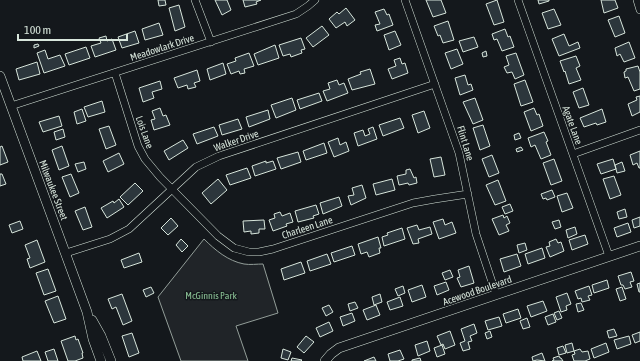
<svg xmlns="http://www.w3.org/2000/svg" width="640" height="361" viewBox="0 0 640 361" font-family="'Asap Condensed',sans-serif">
<style>
.green{fill:#202428;stroke:#939e99}
.building{fill:#2c363c;stroke:#d8e6dc}
.lines{fill:none;stroke-linecap:round;stroke-linejoin:round}
.street-casing{stroke:#d8e6dc;stroke-width:8}
.secondary-casing{stroke:#d8e6dc;stroke-width:10}
.street{stroke:#14181c;stroke-width:7}
.secondary{stroke:#14181c;stroke-width:9}
.labels{text-anchor:middle;stroke-width:3;stroke-linejoin:round;paint-order:stroke}
.street-label{font-size:10px;fill:#d8e6dc;stroke:#14181c}
.park-label{font-size:10px;fill:#8ac095;stroke:#14181c}
</style>
<rect width="100%" height="100%" fill="#14181c"/>
<path class="green" d="M 204,239 C 215,250 228,261 244,264 C 250,265 257,264 263,264 L 278,313 L 236,326 L 248,361 L 181,361 L 158,297 Z"/>
<path class="building" d="M 158,0 L 165,0 L 166,5 L 159,6 Z
M 215,0 L 227,0 L 231,10 L 222,15 Z
M 243,0 L 261,0 L 256,2 L 257,4 L 245,7 Z
M 426,0 L 441,0 L 446,13 L 433,17 Z
M 497,0 L 504,22 L 494,25 L 486,4 Z
M 538,0 L 549,0 L 549,1 L 539,4 Z
M 601,0 L 615,0 L 618,8 L 604,13 Z
M 179,5 L 185,27 L 175,31 L 169,8 Z
M 346,8 L 355,20 L 347,26 L 345,22 L 336,28 L 329,19 L 337,12 L 339,14 Z
M 384,9 L 387,15 L 389,14 L 393,25 L 377,31 L 375,25 L 380,24 L 375,12 Z
M 554,9 L 561,25 L 548,29 L 542,13 Z
M 619,16 L 625,33 L 615,37 L 608,20 Z
M 448,21 L 454,40 L 443,43 L 440,35 L 438,36 L 434,26 Z
M 159,23 L 163,35 L 145,40 L 142,29 Z
M 322,26 L 329,35 L 313,47 L 306,38 Z
M 505,29 L 508,37 L 510,36 L 514,47 L 502,51 L 497,39 L 494,40 L 492,34 Z
M 135,31 L 139,43 L 122,48 L 118,37 Z
M 395,31 L 401,45 L 389,50 L 384,35 Z
M 564,34 L 569,46 L 578,42 L 580,48 L 559,56 L 552,39 Z
M 106,36 L 107,41 L 112,39 L 116,50 L 95,57 L 91,46 L 101,43 L 99,38 Z
M 474,37 L 478,47 L 463,52 L 459,41 Z
M 301,38 L 305,49 L 301,50 L 302,53 L 291,57 L 290,54 L 283,56 L 279,45 Z
M 629,42 L 635,58 L 624,62 L 620,54 L 617,56 L 615,48 Z
M 38,44 L 39,46 L 34,48 L 34,45 Z
M 275,45 L 279,58 L 258,65 L 254,54 Z
M 86,47 L 90,58 L 69,65 L 65,54 Z
M 457,49 L 463,64 L 451,69 L 445,53 Z
M 45,50 L 48,59 L 60,55 L 65,66 L 44,73 L 37,53 Z
M 486,51 L 487,56 L 483,57 L 482,53 Z
M 249,53 L 254,66 L 244,69 L 245,73 L 240,74 L 239,71 L 231,74 L 227,64 L 236,61 L 235,58 Z
M 516,53 L 524,75 L 515,79 L 512,72 L 507,73 L 504,67 L 509,65 L 506,56 Z
M 576,56 L 580,66 L 576,68 L 581,80 L 569,84 L 565,71 L 564,72 L 560,61 Z
M 400,58 L 402,64 L 405,63 L 408,73 L 392,79 L 388,69 L 396,66 L 394,60 Z
M 37,62 L 40,74 L 19,80 L 16,69 Z
M 223,63 L 226,74 L 210,80 L 207,69 Z
M 638,66 L 640,72 L 640,89 L 634,91 L 628,77 L 625,78 L 624,72 L 626,71 L 626,69 Z
M 370,69 L 375,84 L 352,90 L 348,79 L 361,74 L 360,72 Z
M 197,70 L 200,81 L 194,83 L 196,87 L 188,89 L 187,85 L 178,88 L 174,78 Z
M 465,75 L 468,85 L 471,84 L 473,90 L 460,95 L 455,78 Z
M 337,80 L 339,85 L 344,83 L 348,93 L 327,101 L 323,91 L 330,89 L 328,83 Z
M 525,80 L 533,102 L 521,106 L 514,84 Z
M 160,81 L 162,89 L 152,92 L 154,98 L 143,102 L 139,88 Z
M 583,88 L 589,105 L 579,108 L 573,92 Z
M 319,93 L 322,101 L 300,109 L 297,100 Z
M 640,96 L 640,112 L 632,116 L 628,104 L 637,100 L 636,97 Z
M 292,98 L 296,110 L 276,118 L 271,105 Z
M 475,98 L 483,120 L 473,124 L 463,102 Z
M 102,101 L 105,112 L 88,117 L 84,107 Z
M 160,108 L 163,116 L 166,115 L 170,125 L 154,130 L 151,120 L 155,119 L 152,111 Z
M 534,108 L 537,115 L 539,114 L 543,126 L 531,131 L 524,112 Z
M 82,109 L 86,121 L 77,124 L 74,112 Z
M 602,109 L 606,122 L 597,125 L 596,123 L 584,127 L 580,118 Z
M 268,110 L 270,119 L 249,127 L 246,117 Z
M 424,111 L 430,128 L 418,133 L 412,115 Z
M 59,116 L 62,126 L 43,132 L 39,122 Z
M 400,118 L 404,128 L 383,136 L 379,125 Z
M 238,119 L 242,129 L 222,135 L 219,125 Z
M 483,125 L 490,146 L 480,150 L 473,128 Z
M 109,126 L 116,145 L 106,149 L 99,129 Z
M 214,127 L 218,136 L 197,144 L 193,134 Z
M 373,127 L 377,139 L 358,146 L 354,133 L 363,130 L 365,136 L 370,134 L 368,129 Z
M 63,129 L 65,137 L 56,140 L 54,132 Z
M 544,132 L 548,141 L 546,142 L 551,155 L 541,159 L 535,145 L 531,147 L 528,138 Z
M 519,133 L 521,138 L 515,140 L 514,135 Z
M 338,138 L 340,145 L 346,142 L 349,151 L 334,157 L 328,142 Z
M 183,140 L 188,148 L 169,160 L 164,151 Z
M 324,143 L 327,153 L 306,160 L 303,151 Z
M 2,146 L 8,162 L 0,165 L 0,147 Z
M 62,146 L 69,166 L 59,170 L 52,150 Z
M 521,147 L 523,150 L 517,152 L 516,149 Z
M 640,151 L 640,168 L 639,168 L 637,163 L 633,165 L 630,155 Z
M 298,152 L 301,162 L 281,169 L 277,158 Z
M 119,153 L 124,164 L 108,172 L 103,161 Z
M 492,155 L 499,173 L 489,177 L 482,159 Z
M 441,157 L 445,175 L 434,177 L 430,159 Z
M 554,159 L 562,181 L 551,185 L 543,163 Z
M 613,159 L 616,169 L 601,174 L 597,164 Z
M 266,161 L 266,163 L 273,161 L 276,169 L 255,176 L 252,166 Z
M 84,162 L 86,169 L 78,172 L 75,164 Z
M 622,162 L 625,171 L 617,173 L 615,165 Z
M 247,168 L 251,178 L 230,185 L 226,175 Z
M 410,169 L 414,178 L 416,177 L 417,183 L 409,185 L 408,183 L 399,185 L 397,176 L 406,174 L 406,170 Z
M 0,174 L 2,174 L 6,184 L 0,186 Z
M 71,174 L 79,193 L 70,197 L 62,177 Z
M 614,176 L 621,195 L 610,199 L 603,179 Z
M 218,179 L 227,190 L 211,204 L 202,193 Z
M 392,179 L 395,190 L 376,195 L 373,184 Z
M 498,180 L 506,201 L 495,205 L 486,185 Z
M 135,183 L 143,191 L 128,205 L 120,197 Z
M 362,185 L 366,198 L 351,205 L 348,196 L 354,195 L 352,188 Z
M 552,190 L 555,197 L 547,200 L 546,198 L 543,199 L 541,194 Z
M 567,193 L 573,208 L 562,212 L 557,196 Z
M 339,197 L 342,206 L 323,214 L 320,203 Z
M 119,199 L 124,207 L 107,218 L 101,208 L 113,201 L 114,203 Z
M 510,204 L 513,211 L 505,214 L 502,207 Z
M 316,205 L 319,214 L 313,216 L 314,218 L 298,222 L 295,211 Z
M 85,207 L 92,227 L 83,230 L 75,211 Z
M 625,209 L 627,217 L 619,219 L 617,212 Z
M 280,212 L 282,216 L 290,213 L 293,222 L 286,224 L 287,226 L 273,231 L 269,220 L 275,218 L 274,214 Z
M 503,215 L 504,218 L 507,216 L 510,223 L 506,225 L 509,231 L 499,235 L 492,219 Z
M 640,217 L 640,226 L 634,228 L 632,220 Z
M 171,218 L 178,226 L 168,235 L 161,228 Z
M 443,219 L 445,225 L 452,222 L 456,233 L 439,239 L 433,222 Z
M 264,220 L 265,229 L 259,229 L 259,233 L 251,234 L 251,231 L 244,232 L 243,221 Z
M 559,220 L 561,227 L 555,229 L 552,222 Z
M 20,221 L 23,229 L 12,233 L 9,225 Z
M 628,223 L 631,232 L 617,237 L 614,228 Z
M 417,225 L 419,230 L 430,227 L 432,234 L 418,239 L 419,243 L 413,244 L 407,228 Z
M 575,227 L 577,234 L 568,238 L 566,230 Z
M 402,228 L 405,239 L 384,246 L 382,237 L 388,235 L 387,233 Z
M 585,235 L 588,244 L 572,250 L 569,240 Z
M 378,237 L 381,248 L 379,248 L 380,253 L 369,257 L 367,252 L 361,254 L 358,244 Z
M 181,239 L 188,246 L 182,252 L 176,245 Z
M 556,239 L 558,243 L 561,242 L 564,251 L 550,257 L 546,247 L 550,246 L 549,242 Z
M 37,240 L 45,262 L 30,268 L 27,259 L 30,258 L 25,245 Z
M 525,243 L 527,250 L 519,253 L 517,245 Z
M 352,246 L 355,255 L 334,262 L 331,253 Z
M 542,248 L 545,258 L 528,264 L 525,254 Z
M 139,253 L 142,262 L 124,268 L 121,260 Z
M 327,254 L 331,264 L 310,271 L 307,261 Z
M 517,254 L 521,266 L 504,272 L 500,259 Z
M 301,262 L 305,273 L 284,280 L 281,269 Z
M 469,266 L 474,283 L 461,287 L 457,278 L 460,277 L 458,270 Z
M 48,269 L 56,291 L 44,295 L 36,273 Z
M 450,270 L 453,277 L 445,280 L 442,273 Z
M 631,272 L 634,281 L 630,282 L 632,287 L 625,289 L 623,285 L 621,285 L 618,276 Z
M 607,280 L 609,288 L 594,293 L 592,285 Z
M 446,282 L 449,290 L 437,295 L 434,286 Z
M 640,283 L 640,292 L 639,292 L 637,284 Z
M 422,285 L 426,297 L 412,302 L 408,290 Z
M 403,286 L 405,293 L 398,296 L 395,289 Z
M 589,286 L 592,295 L 588,296 L 590,300 L 582,302 L 581,298 L 578,299 L 575,291 Z
M 151,287 L 154,293 L 146,297 L 143,290 Z
M 622,287 L 626,299 L 620,301 L 616,289 Z
M 567,293 L 571,304 L 566,306 L 567,310 L 561,312 L 556,297 Z
M 122,294 L 132,321 L 123,325 L 116,307 L 112,309 L 108,299 Z
M 380,294 L 382,302 L 374,305 L 372,297 Z
M 58,296 L 66,319 L 54,323 L 45,301 Z
M 400,297 L 403,306 L 390,310 L 387,302 Z
M 543,301 L 547,311 L 531,317 L 527,306 Z
M 355,302 L 358,308 L 350,311 L 348,304 Z
M 581,303 L 584,310 L 578,312 L 576,304 Z
M 329,305 L 333,312 L 326,316 L 322,308 Z
M 376,305 L 380,315 L 367,320 L 363,310 Z
M 518,309 L 521,318 L 506,323 L 503,314 Z
M 559,311 L 562,318 L 557,320 L 554,313 Z
M 352,313 L 355,321 L 343,326 L 340,317 Z
M 553,314 L 556,322 L 548,325 L 545,317 Z
M 499,317 L 502,326 L 488,330 L 485,321 Z
M 527,318 L 530,327 L 523,329 L 520,321 Z
M 329,322 L 333,331 L 320,337 L 316,328 Z
M 474,324 L 477,333 L 470,336 L 472,341 L 468,342 L 470,349 L 463,351 L 460,343 L 465,341 L 461,329 Z
M 614,329 L 617,336 L 609,338 L 607,331 Z
M 450,331 L 455,345 L 445,349 L 443,344 L 441,345 L 437,336 Z
M 490,331 L 492,337 L 487,339 L 485,333 Z
M 640,332 L 640,341 L 635,343 L 632,335 Z
M 132,333 L 139,353 L 129,357 L 122,336 Z
M 75,336 L 76,340 L 78,339 L 83,353 L 82,353 L 83,358 L 75,361 L 68,361 L 61,341 Z
M 306,336 L 314,342 L 304,353 L 297,347 Z
M 629,336 L 631,344 L 617,349 L 614,340 Z
M 427,341 L 430,351 L 418,356 L 415,345 Z
M 572,343 L 574,351 L 567,353 L 565,345 Z
M 606,343 L 609,352 L 594,358 L 591,349 Z
M 442,345 L 445,354 L 437,357 L 434,348 Z
M 563,346 L 566,353 L 559,355 L 557,348 Z
M 54,349 L 58,361 L 48,361 L 45,352 Z
M 283,349 L 291,352 L 288,360 L 281,358 Z
M 580,349 L 582,352 L 588,351 L 590,359 L 585,361 L 574,361 L 572,355 L 575,354 L 574,351 Z
M 400,350 L 404,359 L 398,361 L 390,361 L 388,354 Z
M 37,351 L 41,361 L 23,361 L 22,357 Z
M 542,353 L 545,361 L 537,360 L 533,361 L 532,357 Z
M 559,356 L 560,358 L 561,358 L 563,361 L 552,361 L 554,360 L 553,358 Z
M 374,357 L 376,361 L 364,361 Z
M 292,358 L 302,360 L 301,361 L 291,361 Z
M 420,358 L 421,361 L 412,361 L 412,360 Z"/>
<g class="lines">
<defs>
<path id="street" d="M 195,0 L 211,42
M 405,0 L 459,153 L 476,234 L 496,294
M 518,0 L 609,256
M 637,0 L 640,10
M 115,73 L 138,146 L 145,159 L 160,177 L 218,236 L 234,248 L 249,252 L 259,252 L 273,249 L 413,203 L 435,199 L 468,194
M 11,106 L 296,14 L 308,6 L 315,0
M 573,154 L 640,130
M 66,253 L 110,239 L 129,229 L 196,167 L 219,156 L 435,84"/>
<path id="secondary" d="M 0,76 L 87,312 L 93,339 L 101,361
M 92,320 L 101,336 L 111,361
M 325,361 L 331,354 L 339,348 L 640,246"/>
</defs>
<use href="#street" class="street-casing"/>
<use href="#secondary" class="secondary-casing"/>
<use href="#street" class="street"/>
<use href="#secondary" class="secondary"/>
</g>
<g class="labels">
<g class="street-label">
<text transform="translate(162 47) rotate(-18)" y="4">Meadowlark Drive</text>
<text transform="translate(573 125) rotate(70)" y="4">Agate Lane</text>
<text transform="translate(145 132) rotate(70)" y="4">Lois Lane</text>
<text transform="translate(236 140) rotate(-19)" y="4">Walker Drive</text>
<text transform="translate(466 143) rotate(73)" y="4">Flint Lane</text>
<text transform="translate(54 190) rotate(69)" y="4">Milwaukee Street</text>
<text transform="translate(307 227) rotate(-18)" y="4">Charleen Lane</text>
<text transform="translate(477 290) rotate(-19)" y="4">Acewood Boulevard</text>
</g>
<g class="park-label">
<text x="211" y="299">McGinnis Park</text>
</g>
</g>
<path d="M18 34v6h109v-6" fill="none" stroke="#d8e6dc" stroke-width="2"/>
<text x="24" y="34" font-size="12" fill="#d8e6dc" stroke="#14181c" stroke-width="3" paint-order="stroke">100 m</text>
</svg>
